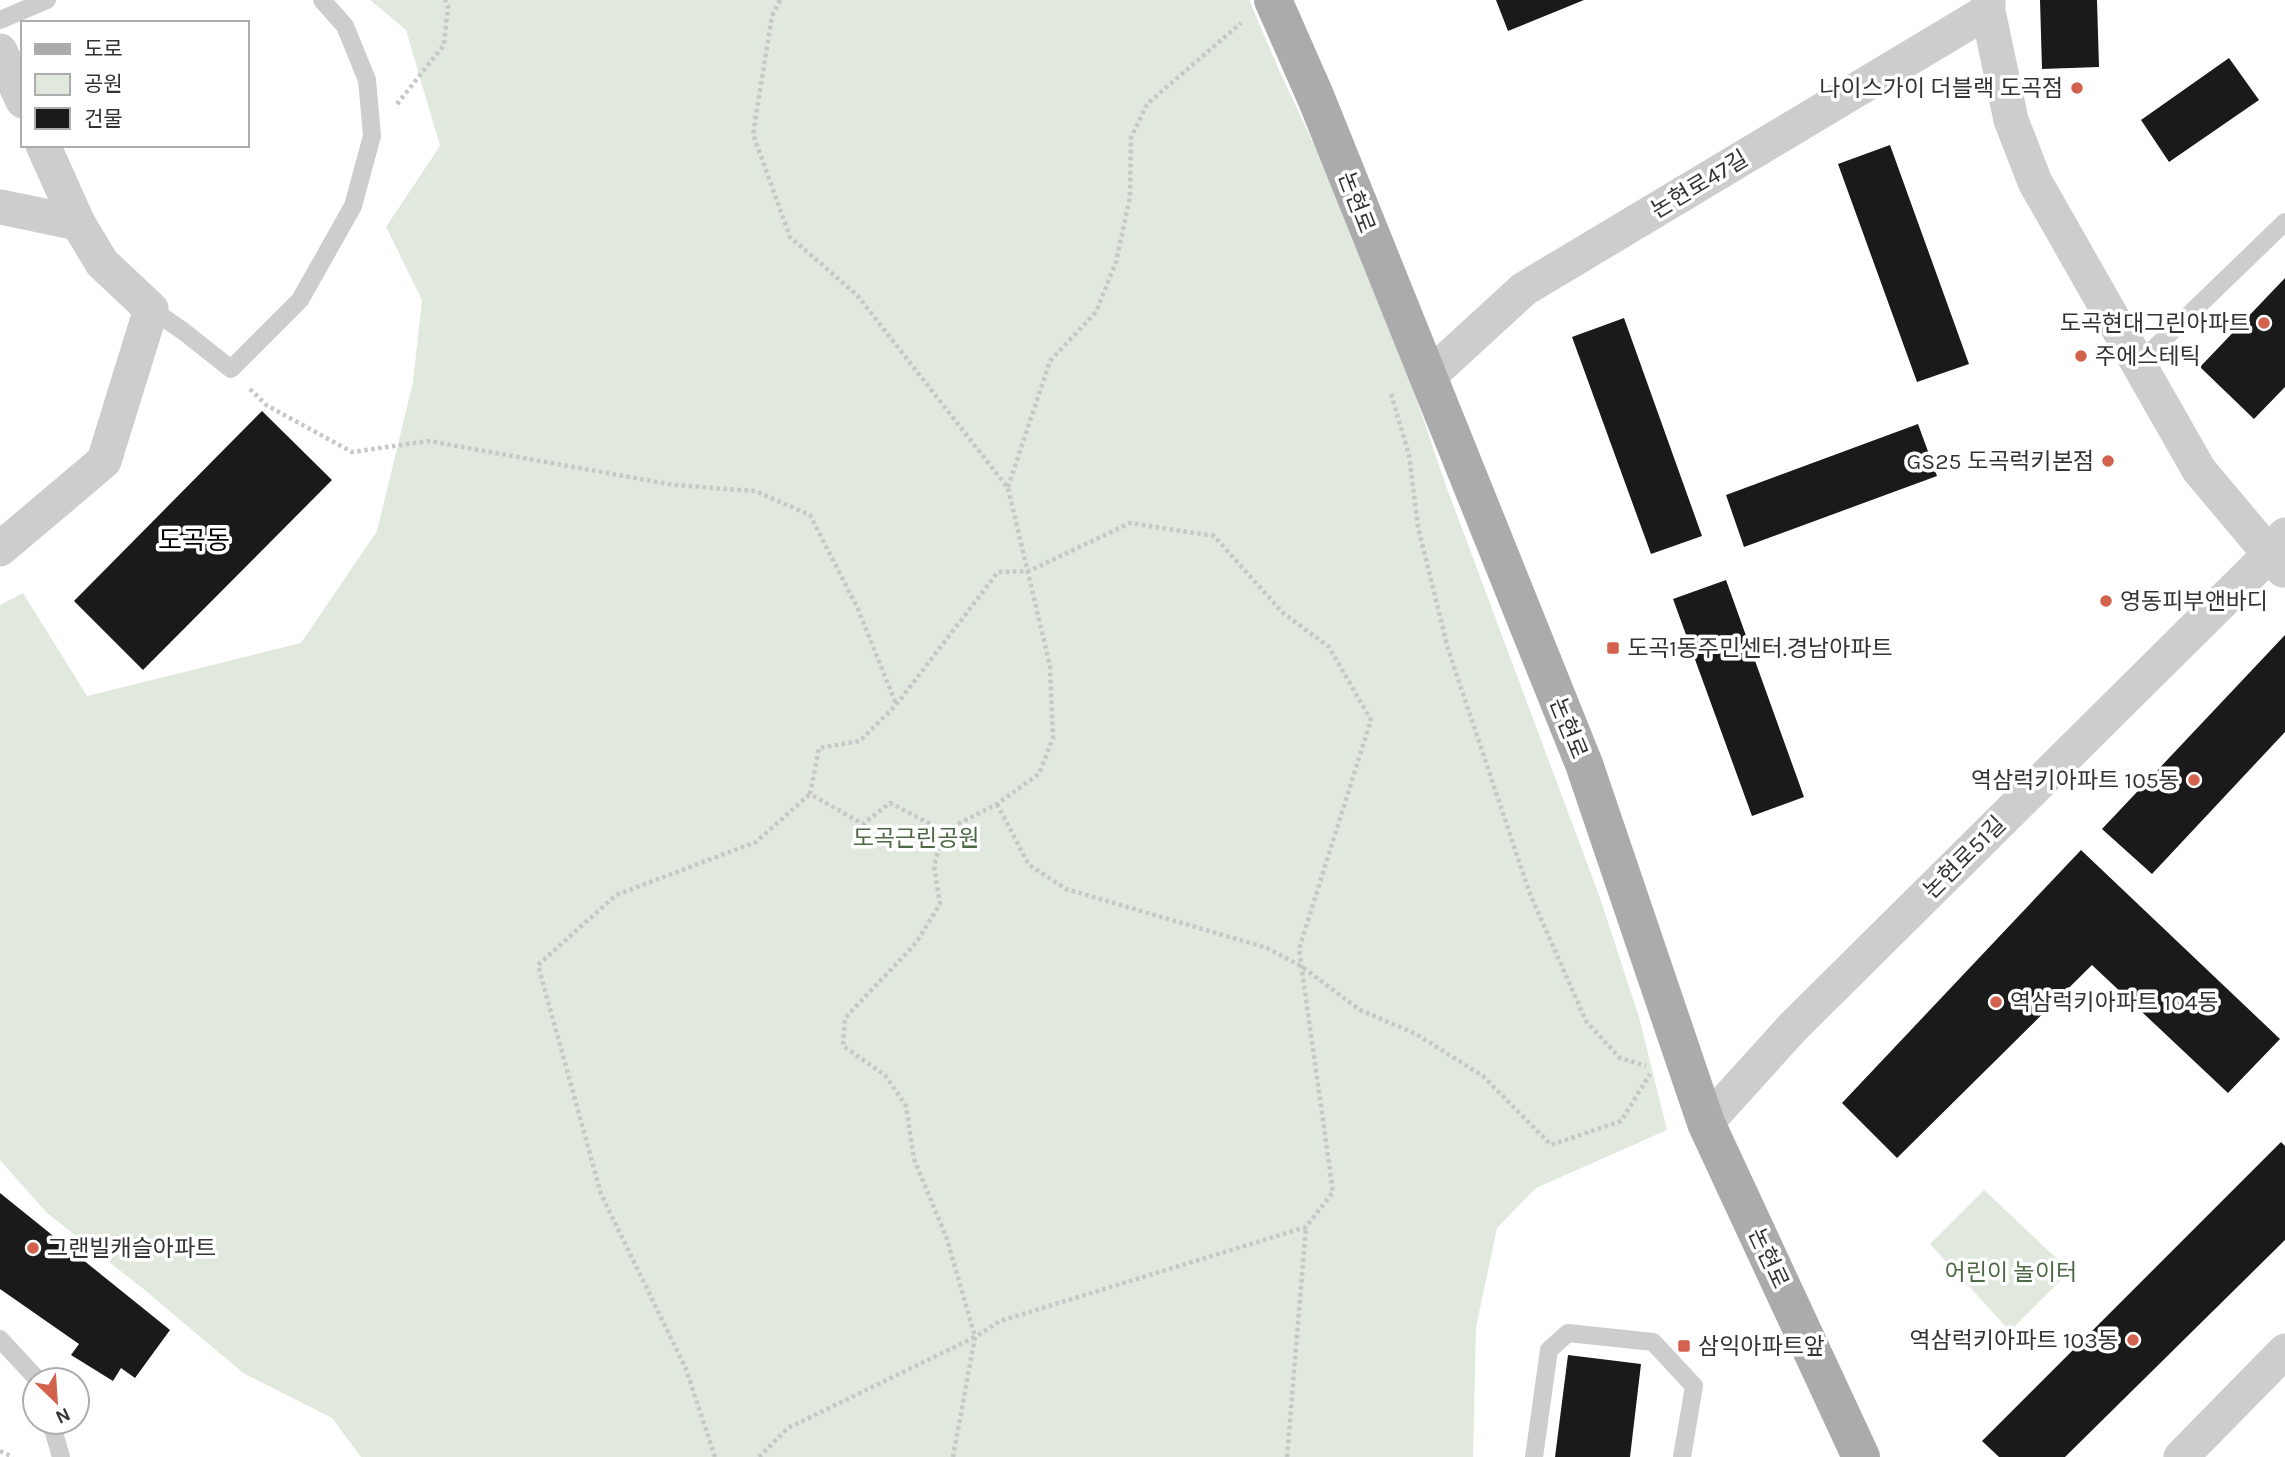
<svg xmlns="http://www.w3.org/2000/svg" width="2285" height="1457" viewBox="0 0 2285 1457" font-family="Karla,'Noto Sans KR',sans-serif">
<style>
.green{fill:#e1e8dd}
.building{fill:#1a1a1a}
.lines{fill:none;stroke-linecap:round;stroke-linejoin:round}
.path{stroke:#c7c7c7;stroke-width:4.5;stroke-dasharray:3.5 3.5;stroke-linecap:butt}
.service{stroke:#cdcdcd;stroke-width:18}
.minor{stroke:#cdcdcd;stroke-width:35}
.primary{stroke:#ababab;stroke-width:38}
.poi-dot{fill:#d2614d;stroke:#fff;stroke-width:2.5}
.labels{text-anchor:middle;stroke-width:7;stroke-linejoin:round;paint-order:stroke}
.poi-label{font-size:23px;fill:#333;stroke:#fff;text-anchor:start}
.street-label{font-size:23px;fill:#333;stroke:#fff}
.park-label{font-size:23px;fill:#4e6a45;stroke:#fff}
.quarter-label{font-size:26px;fill:#000;stroke:#fff}
</style>
<rect width="100%" height="100%" fill="#fff"/>
<path class="green" d="M 370,0 L 1249,0 L 1279,70 L 1373,271 L 1445,483 L 1600,898 L 1639,1017 L 1667,1130 L 1536,1188 L 1497,1228 L 1476,1327 L 1473,1457 L 361,1457 L 332,1418 L 243,1373 L 146,1291 L 47,1213 L 0,1160 L 0,605 L 23,593 L 87,696 L 301,643 L 377,531 L 413,382 L 422,300 L 386,227 L 440,146 L 406,30 Z
M 1984,1190 L 2070,1271 L 2010,1331 L 1930,1244 Z"/>
<path class="building" d="M 1496,0 L 1584,0 L 1508,31 Z
M 2040,0 L 2097,0 L 2099,67 L 2042,69 Z
M 2229,58 L 2259,100 L 2169,162 L 2141,120 Z
M 1890,145 L 1969,364 L 1917,382 L 1838,164 Z
M 2285,278 L 2285,387 L 2254,419 L 2200,367 Z
M 1624,318 L 1702,536 L 1651,554 L 1572,337 Z
M 262,411 L 332,480 L 143,670 L 74,601 Z
M 1918,424 L 1937,476 L 1744,547 L 1726,495 Z
M 1726,580 L 1804,797 L 1752,816 L 1673,599 Z
M 2285,635 L 2285,732 L 2152,874 L 2102,829 Z
M 2081,850 L 2280,1039 L 2228,1093 L 2092,965 L 1897,1158 L 1842,1103 Z
M 2281,1142 L 2285,1146 L 2285,1240 L 2065,1457 L 1999,1457 L 1982,1441 Z
M 0,1193 L 170,1330 L 135,1378 L 121,1368 L 113,1381 L 71,1355 L 79,1344 L 0,1289 Z
M 1568,1355 L 1641,1364 L 1630,1457 L 1555,1457 Z"/>
<g class="lines">
<path class="path" d="M 780,0 L 772,16 L 753,134 L 790,237 L 857,295 L 1008,488 L 1050,666 L 1053,738 L 1039,774 L 997,804 L 944,831 L 890,803 L 863,824 L 810,794 L 819,748 L 860,741 L 896,705 L 998,572 L 1029,571 L 1130,523 L 1214,536 L 1283,613 L 1329,647 L 1371,720 L 1299,949 L 1333,1192 L 1306,1227 L 1000,1321 L 975,1337 L 953,1457
M 397,104 L 444,45 L 448,6 L 445,0
M 250,389 L 266,405 L 352,452 L 429,441 L 674,485 L 755,491 L 810,515 L 858,609 L 896,704
M 1391,394 L 1409,455 L 1418,527 L 1448,649 L 1530,894 L 1586,1021 L 1620,1058 L 1646,1066
M 1008,487 L 1050,361 L 1096,312 L 1116,262 L 1130,197 L 1131,138 L 1147,104 L 1241,23
M 997,804 L 1029,865 L 1066,889 L 1267,948 L 1301,966 L 1360,1010 L 1416,1034 L 1483,1076 L 1551,1145 L 1621,1121 L 1650,1074
M 0,1451 L 13,1457
M 715,1457 L 686,1369 L 601,1194 L 538,965 L 616,895 L 756,842 L 810,794
M 759,1457 L 788,1428 L 975,1337 L 947,1239 L 914,1159 L 906,1106 L 885,1075 L 843,1046 L 845,1018 L 916,943 L 940,904 L 934,866 L 944,831
M 1287,1457 L 1306,1227"/>
<path class="service" d="M 0,20 L 47,0
M 151,309 L 183,331 L 231,369 L 300,300 L 353,206 L 372,136 L 367,80 L 345,26 L 322,0
M 2138,364 L 2285,222
M 0,1339 L 38,1380
M 51,1422 L 61,1457
M 1534,1457 L 1549,1350 L 1568,1333 L 1653,1342 L 1694,1386 L 1682,1457"/>
<path class="minor" d="M 1988,0 L 1988,11 L 2011,120 L 2035,182 L 2199,470 L 2283,570
M 0,51 L 23,101
M 0,207 L 78,223
M 1427,378 L 1524,289 L 1988,11
M 0,549 L 104,461 L 151,309 L 102,263 L 78,223 L 43,145
M 1706,1123 L 1793,1027 L 2269,555 L 2285,535
M 2181,1457 L 2285,1351"/>
<path class="primary" d="M 1273,0 L 1316,98 L 1584,764 L 1706,1123 L 1861,1457"/>
</g>
<g class="poi-dot">
<circle cx="2077" cy="88" r="7"/>
<circle cx="2264" cy="323" r="7"/>
<circle cx="2081" cy="356" r="7"/>
<circle cx="2108" cy="461" r="7"/>
<circle cx="2106" cy="601" r="7"/>
<rect x="1606" y="641" width="14" height="14" rx="3.5"/>
<circle cx="2194" cy="780" r="7"/>
<circle cx="1996" cy="1002" r="7"/>
<circle cx="33" cy="1248" r="7"/>
<circle cx="2133" cy="1340" r="7"/>
<rect x="1677" y="1339" width="14" height="14" rx="3.5"/>
</g>
<g class="labels">
<g class="poi-label">
<text x="2063" y="96" text-anchor="end">나이스가이 더블랙 도곡점</text>
<text x="2250" y="331" text-anchor="end">도곡현대그린아파트</text>
<text x="2095" y="364">주에스테틱</text>
<text x="2094" y="469" text-anchor="end">GS25 도곡럭키본점</text>
<text x="2120" y="609">영동피부앤바디</text>
<text x="1627" y="656">도곡1동주민센터.경남아파트</text>
<text x="2180" y="788" text-anchor="end">역삼럭키아파트 105동</text>
<text x="2010" y="1010">역삼럭키아파트 104동</text>
<text x="47" y="1256">그랜빌캐슬아파트</text>
<text x="2119" y="1348" text-anchor="end">역삼럭키아파트 103동</text>
<text x="1698" y="1354">삼익아파트앞</text>
</g>
<g class="street-label">
<text transform="translate(1699 184) rotate(-31)" y="8">논현로47길</text>
<text transform="translate(1357 202) rotate(69)" y="8">논현로</text>
<text transform="translate(1569 728) rotate(68)" y="8">논현로</text>
<text transform="translate(1964 857) rotate(-45)" y="8">논현로51길</text>
<text transform="translate(1769 1258) rotate(65)" y="8">논현로</text>
</g>
<g class="park-label">
<text x="916" y="846">도곡근린공원</text>
<text x="2011" y="1280">어린이 놀이터</text>
</g>
<g class="quarter-label">
<text x="194" y="549">도곡동</text>
</g>
</g>
<rect x="21" y="21" width="228" height="126" fill="#ffffff" stroke="#adadad" stroke-width="2"/>
<rect x="35" y="44" width="35" height="10" fill="#ababab" stroke="#adadad" stroke-width="2"/>
<text x="84" y="56" font-size="21" fill="#333333">도로</text>
<rect x="35" y="74" width="35" height="21" fill="#e1e8dd" stroke="#adadad" stroke-width="2"/>
<text x="84" y="91" font-size="21" fill="#333333">공원</text>
<rect x="35" y="108" width="35" height="21" fill="#1a1a1a" stroke="#adadad" stroke-width="2"/>
<text x="84" y="126" font-size="21" fill="#333333">건물</text>
<g transform="translate(56 1401) rotate(155)"><circle r="33" fill="#ffffff" stroke="#adadad" stroke-width="2"/>
<path d="M0-5L12 26L0 18L-12 26Z" fill="#d2614d"/>
<text y="-10" font-size="19" font-weight="bold" text-anchor="middle" fill="#333333">N</text>
</g>
</svg>
